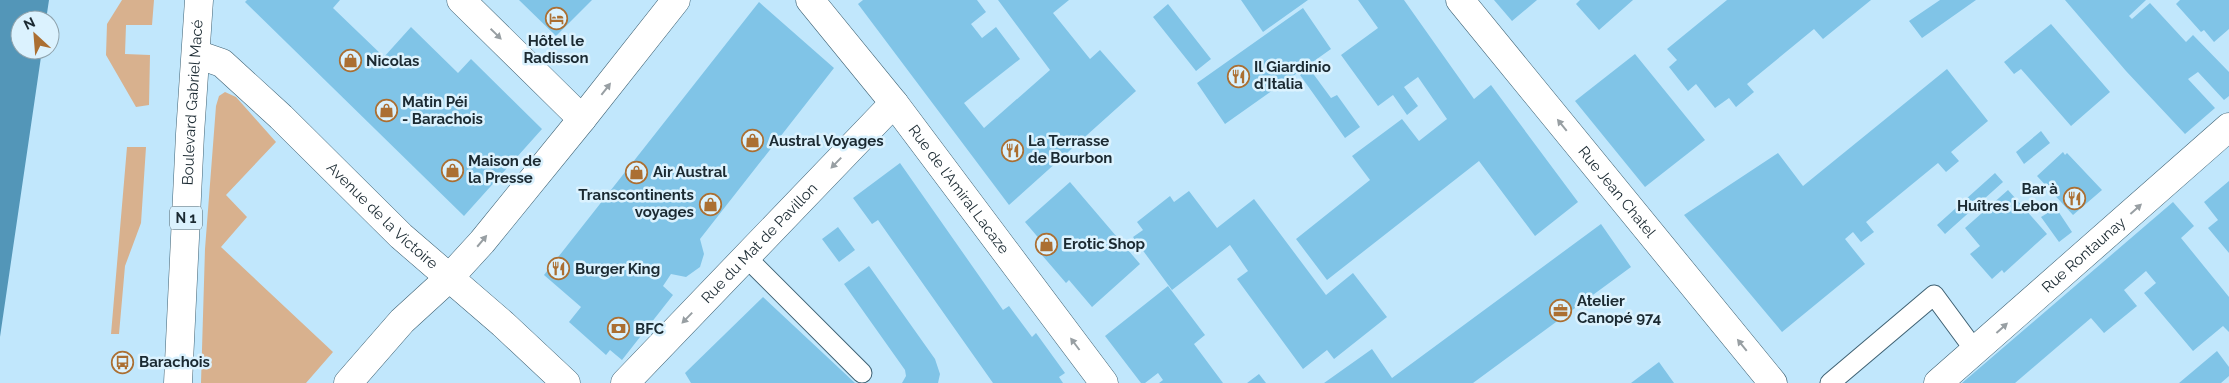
<svg xmlns="http://www.w3.org/2000/svg" width="2229" height="383" viewBox="0 0 2229 383" font-family="Raleway,sans-serif">
<style>
.green{fill:#d8b18e}
.water{fill:#5396b8}
.building{fill:#80c4e7}
.lines{fill:none;stroke-linecap:round;stroke-linejoin:round}
.lane-casing{stroke:#3e6173;stroke-width:21}
.street-casing{stroke:#3e6173;stroke-width:29}
.secondary-casing{stroke:#3e6173;stroke-width:29}
.primary-casing{stroke:#3e6173;stroke-width:29}
.lane{stroke:#fff;stroke-width:19}
.street{stroke:#fff;stroke-width:28}
.secondary{stroke:#fff;stroke-width:28}
.primary{stroke:#fff;stroke-width:28}
.oneway{fill:#989fa3}
.labels{text-anchor:middle;stroke-width:5;stroke-linejoin:round;paint-order:stroke}
.shield{fill:#dbf2fe;stroke:#55666f;stroke-width:1}
.shield-label{font-size:14px;font-weight:bold;fill:#1b2a32}
.poi-label{font-size:15px;font-weight:bold;fill:#1b2a32;stroke:#dbf2fe;text-anchor:start}
.street-label{font-size:15px;fill:#1b2a32;stroke:#dbf2fe}
</style>
<rect width="100%" height="100%" fill="#c1e7fc"/>
<path class="green" d="M 122,0 L 154,0 L 152,25 L 126,25 L 125,54 L 150,55 L 149,105 L 136,107 L 106,55 L 107,24 Z
M 225,92 L 236,97 L 276,142 L 226,195 L 247,217 L 221,247 L 333,352 L 306,383 L 201,383 L 205,249 L 216,106 L 219,96 Z
M 127,147 L 146,147 L 141,223 L 125,266 L 119,334 L 111,334 Z"/>
<path class="water" d="M 0,0 L 49,0 L 46,20 L 20,20 L 20,50 L 42,50 L 0,337 Z"/>
<path class="building" d="M 247,0 L 340,0 L 333,8 L 384,57 L 411,27 L 458,73 L 471,59 L 542,129 L 464,216 L 245,2 Z
M 519,0 L 592,0 L 556,36 Z
M 863,0 L 977,0 L 986,12 L 971,24 L 982,38 L 996,27 L 1020,59 L 964,103 L 984,128 L 1050,70 L 998,0 L 1069,0 L 1053,13 L 1090,59 L 1100,50 L 1136,91 L 1009,205 L 858,4 Z
M 1241,0 L 1308,0 L 1263,32 Z
M 1358,0 L 1404,0 L 1474,99 L 1491,85 L 1578,202 L 1535,236 L 1479,161 L 1327,280 L 1296,239 L 1370,180 L 1352,156 L 1402,119 L 1419,141 L 1447,119 L 1418,77 L 1404,87 L 1418,106 L 1407,115 L 1393,95 L 1378,106 L 1341,55 L 1378,28 Z
M 1494,0 L 1537,0 L 1512,21 Z
M 1580,0 L 1633,0 L 1599,30 L 1576,4 Z
M 1727,0 L 1871,0 L 1823,39 L 1814,29 L 1747,84 L 1754,92 L 1736,107 L 1729,98 L 1715,108 L 1696,84 L 1688,91 L 1669,67 L 1677,60 L 1667,49 Z
M 1940,0 L 1976,0 L 1922,38 L 1909,21 Z
M 2065,0 L 2146,0 L 2129,16 L 2132,19 L 2150,3 L 2186,42 L 2193,35 L 2229,72 L 2229,96 L 2224,100 L 2198,72 L 2188,79 L 2215,108 L 2185,134 L 2126,71 Z
M 2180,0 L 2229,0 L 2229,29 L 2214,42 L 2204,30 L 2201,32 L 2176,4 Z
M 759,2 L 834,68 L 700,239 L 704,254 L 700,267 L 686,277 L 671,274 L 663,286 L 673,295 L 622,360 L 610,350 L 606,355 L 569,322 L 581,307 L 544,275 Z
M 1168,4 L 1211,59 L 1196,71 L 1153,17 Z
M 1303,8 L 1331,49 L 1225,124 L 1197,83 Z
M 2051,24 L 2110,92 L 2071,126 L 2021,69 L 2014,74 L 2004,62 Z
M 1635,54 L 1705,140 L 1645,187 L 1575,101 Z
M 1309,68 L 1331,98 L 1337,95 L 1360,127 L 1345,138 L 1300,75 Z
M 1947,69 L 1988,121 L 1951,152 L 1959,161 L 1946,172 L 1938,163 L 1866,222 L 1874,232 L 1861,242 L 1853,232 L 1845,239 L 1865,264 L 1782,332 L 1684,215 L 1778,153 L 1803,186 Z
M 2041,131 L 2050,143 L 2024,164 L 2016,152 Z
M 2063,152 L 2065,155 L 2067,153 L 2102,190 L 2073,215 L 2037,176 Z
M 900,163 L 1003,310 L 1009,306 L 1032,337 L 1036,333 L 1065,373 L 1059,377 L 1063,383 L 993,383 L 878,220 L 872,224 L 853,198 Z
M 1995,173 L 2003,182 L 1945,234 L 1937,225 Z
M 2229,181 L 2229,253 L 2208,228 L 2218,220 L 2204,202 Z
M 1070,182 L 1140,264 L 1092,307 L 1069,280 L 1066,283 L 1041,254 L 1047,248 L 1025,222 Z
M 2008,190 L 2047,234 L 2004,273 L 2002,270 L 1992,279 L 1970,254 L 1980,246 L 1965,228 Z
M 1189,191 L 1217,228 L 1254,199 L 1326,295 L 1353,273 L 1387,317 L 1334,359 L 1327,350 L 1303,369 L 1237,279 L 1248,271 L 1230,245 L 1172,290 L 1133,237 L 1143,230 L 1137,222 L 1170,196 L 1174,202 Z
M 2173,202 L 2194,226 L 2181,238 L 2229,297 L 2229,332 L 2223,326 L 2193,351 L 2144,293 L 2156,283 L 2146,271 L 2124,290 L 2137,306 L 2104,333 L 2091,318 L 2015,383 L 1962,383 Z
M 2056,208 L 2072,232 L 2059,242 L 2041,217 Z
M 1601,224 L 1631,267 L 1473,383 L 1324,383 L 1372,349 L 1392,378 Z
M 838,227 L 855,250 L 839,262 L 822,239 Z
M 869,266 L 935,359 L 940,374 L 938,383 L 902,383 L 906,376 L 905,370 L 844,284 Z
M 1168,286 L 1205,335 L 1194,344 L 1223,383 L 1159,383 L 1163,380 L 1158,373 L 1145,383 L 1141,383 L 1105,336 Z
M 763,297 L 855,383 L 691,383 L 685,373 Z
M 2217,351 L 2229,367 L 2229,376 L 2221,383 L 2179,383 Z
M 1659,362 L 1674,383 L 1631,383 Z
M 1259,374 L 1266,383 L 1247,383 Z"/>
<g class="lines">
<defs>
<path id="lane" d="M 746,257 L 862,373
M 1830,383 L 1934,295 L 1976,352"/>
<g id="street">
<path d="M 461,0 L 582,119"/>
<path id="s1" d="M 810,0 L 894,103 L 1104,383"/>
<path id="s2" d="M 1460,0 L 1773,383"/>
<path id="s3" d="M 625,383 L 894,103"/>
<path id="s4" d="M 1938,383 L 2229,127"/>
</g>
<g id="secondary">
<path id="s5" d="M 196,54 L 222,63 L 281,117 L 401,236 L 503,324 L 566,383"/>
<path d="M 348,383 L 402,321 L 449,278 L 482,242 L 582,119 L 676,0"/>
</g>
<g id="primary">
<path id="s6" d="M 178,383 L 190,134 L 199,0"/>
</g>
</defs>
<use href="#lane" class="lane-casing"/>
<use href="#street" class="street-casing"/>
<use href="#secondary" class="secondary-casing"/>
<use href="#primary" class="primary-casing"/>
<use href="#lane" class="lane"/>
<use href="#street" class="street"/>
<use href="#secondary" class="secondary"/>
<use href="#primary" class="primary"/>
</g>
<defs><path id="oneway-solid" d="M-6-.8H1V-3.2L6.5 0L1 3.2V.8H-6Z" transform="scale(1.25)"/></defs>
<g class="oneway">
<use href="#oneway-solid" transform="translate(496 34) rotate(44)"/>
<use href="#oneway-solid" transform="translate(606 89) rotate(-52)"/>
<use href="#oneway-solid" transform="translate(1562 125) rotate(-129)"/>
<use href="#oneway-solid" transform="translate(836 163) rotate(134)"/>
<use href="#oneway-solid" transform="translate(2136 209) rotate(-42)"/>
<use href="#oneway-solid" transform="translate(482 241) rotate(-50)"/>
<use href="#oneway-solid" transform="translate(687 318) rotate(134)"/>
<use href="#oneway-solid" transform="translate(2002 328) rotate(-42)"/>
<use href="#oneway-solid" transform="translate(1075 344) rotate(-127)"/>
<use href="#oneway-solid" transform="translate(1742 345) rotate(-129)"/>
</g>
<defs>
<symbol id="hotel-ring" viewBox="-11 -11 22 22"><circle r="9.5" fill="#dbf2fe" stroke="#ab6f32" stroke-width="1.5"/><path d="M-6-4.5h1.5V1H6V5H4.5V3h-9V5H-6ZM-4 0a1.8 1.8 0 1 1 3.6 0ZM.5 0V-2.5h3Q6-2.5 6 0Z" fill="#ab6f32"/></symbol>
<symbol id="shop-ring" viewBox="-11 -11 22 22"><circle r="9.5" fill="#dbf2fe" stroke="#ab6f32" stroke-width="1.5"/><path d="M-5-2.5h2.3a2.7 3.5 0 0 1 5.4 0H5L5.5 6h-11ZM-1.5-2.5h3a1.5 2.3 0 0 0-3 0Z" fill="#ab6f32"/></symbol>
<symbol id="restaurant-ring" viewBox="-11 -11 22 22"><circle r="9.5" fill="#dbf2fe" stroke="#ab6f32" stroke-width="1.5"/><path d="M-5-6h1v4h1v-4h1v4h1v-4h1v5L-1.5 .5V6h-2V.5L-5-1ZM5-6V6H3V1.5H1.5Q1.5-4 5-6Z" fill="#ab6f32"/></symbol>
<symbol id="office-ring" viewBox="-11 -11 22 22"><circle r="9.5" fill="#dbf2fe" stroke="#ab6f32" stroke-width="1.5"/><path d="M-6-3h4V-5.5h4V-3h4V5H-6ZM-1-4.5V-3h2v-1.5ZM-6 0V1H6V0Z" fill="#ab6f32"/></symbol>
<symbol id="bank-ring" viewBox="-11 -11 22 22"><circle r="9.5" fill="#dbf2fe" stroke="#ab6f32" stroke-width="1.5"/><path d="M-6-4H6V4H-6ZM0-2.3a2.3 2.3 0 1 0 0 4.6a2.3 2.3 0 1 0 0-4.6Z" fill="#ab6f32"/></symbol>
<symbol id="bus-ring" viewBox="-11 -11 22 22"><circle r="9.5" fill="#dbf2fe" stroke="#ab6f32" stroke-width="1.5"/><path d="M-5-6H5V4H4V6H2V4H-2V6H-4V4H-5ZM-3.5-4V0h7V-4ZM-3.5 1.2v1.5H-2V1.2ZM2 1.2v1.5H3.5V1.2Z" fill="#ab6f32"/></symbol>
</defs>
<g fill-rule="evenodd">
<use href="#hotel-ring" x="544" y="6" width="25" height="25"/>
<use href="#shop-ring" x="338" y="48" width="25" height="25"/>
<use href="#restaurant-ring" x="1226" y="64" width="25" height="25"/>
<use href="#shop-ring" x="374" y="98" width="25" height="25"/>
<use href="#shop-ring" x="740" y="128" width="25" height="25"/>
<use href="#restaurant-ring" x="1000" y="138" width="25" height="25"/>
<use href="#shop-ring" x="440" y="158" width="25" height="25"/>
<use href="#shop-ring" x="624" y="160" width="25" height="25"/>
<use href="#restaurant-ring" x="2062" y="186" width="25" height="25"/>
<use href="#shop-ring" x="698" y="192" width="25" height="25"/>
<use href="#shop-ring" x="1034" y="232" width="25" height="25"/>
<use href="#restaurant-ring" x="546" y="256" width="25" height="25"/>
<use href="#office-ring" x="1548" y="298" width="25" height="25"/>
<use href="#bank-ring" x="606" y="316" width="25" height="25"/>
<use href="#bus-ring" x="110" y="350" width="25" height="25"/>
</g>
<g class="labels">
<rect class="shield" x="170" y="206.5" width="32" height="23" rx="4"/>
<g class="shield-label">
<text x="186" y="223">N 1</text>
</g>
<g class="poi-label">
<text x="556" y="46" text-anchor="middle">Hôtel le<tspan x="556" dy="17">Radisson</tspan></text>
<text x="366" y="66">Nicolas</text>
<text x="1254" y="72">Il Giardinio<tspan x="1254" dy="17">d'Italia</tspan></text>
<text x="402" y="107">Matin Péi<tspan x="402" dy="17">- Barachois</tspan></text>
<text x="769" y="146">Austral Voyages</text>
<text x="1028" y="146">La Terrasse<tspan x="1028" dy="17">de Bourbon</tspan></text>
<text x="468" y="166">Maison de<tspan x="468" dy="17">la Presse</tspan></text>
<text x="653" y="177">Air Austral</text>
<text x="2058" y="194" text-anchor="end">Bar à<tspan x="2058" dy="17">Huîtres Lebon</tspan></text>
<text x="694" y="200" text-anchor="end">Transcontinents<tspan x="694" dy="17">voyages</tspan></text>
<text x="1063" y="249">Erotic Shop</text>
<text x="575" y="274">Burger King</text>
<text x="1577" y="306">Atelier<tspan x="1577" dy="17">Canopé 974</tspan></text>
<text x="635" y="334">BFC</text>
<text x="139" y="367">Barachois</text>
</g>
<g class="street-label">
<text dy="5" stroke="none"><textPath href="#s6" startOffset="281">Boulevard Gabriel Macé</textPath></text>
<text dy="5" stroke="none"><textPath href="#s1" startOffset="241">Rue de l'Amiral Lacaze</textPath></text>
<text dy="5" stroke="none"><textPath href="#s2" startOffset="248">Rue Jean Chatel</textPath></text>
<text dy="5" stroke="none"><textPath href="#s5" startOffset="249">Avenue de la Victoire</textPath></text>
<text dy="5" stroke="none"><textPath href="#s3" startOffset="194">Rue du Mat de Pavillon</textPath></text>
<text dy="5" stroke="none"><textPath href="#s4" startOffset="194">Rue Rontaunay</textPath></text>
</g>
</g>
<g transform="translate(35 35) rotate(334)"><circle r="24" fill="#dbf2fe" stroke="#8ea2ac"/>
<path d="M0-4L9 19L0 12L-9 19Z" fill="#ab6f32"/>
<text y="-8" font-size="14" font-weight="bold" text-anchor="middle" fill="#1b2a32">N</text>
</g>
</svg>
